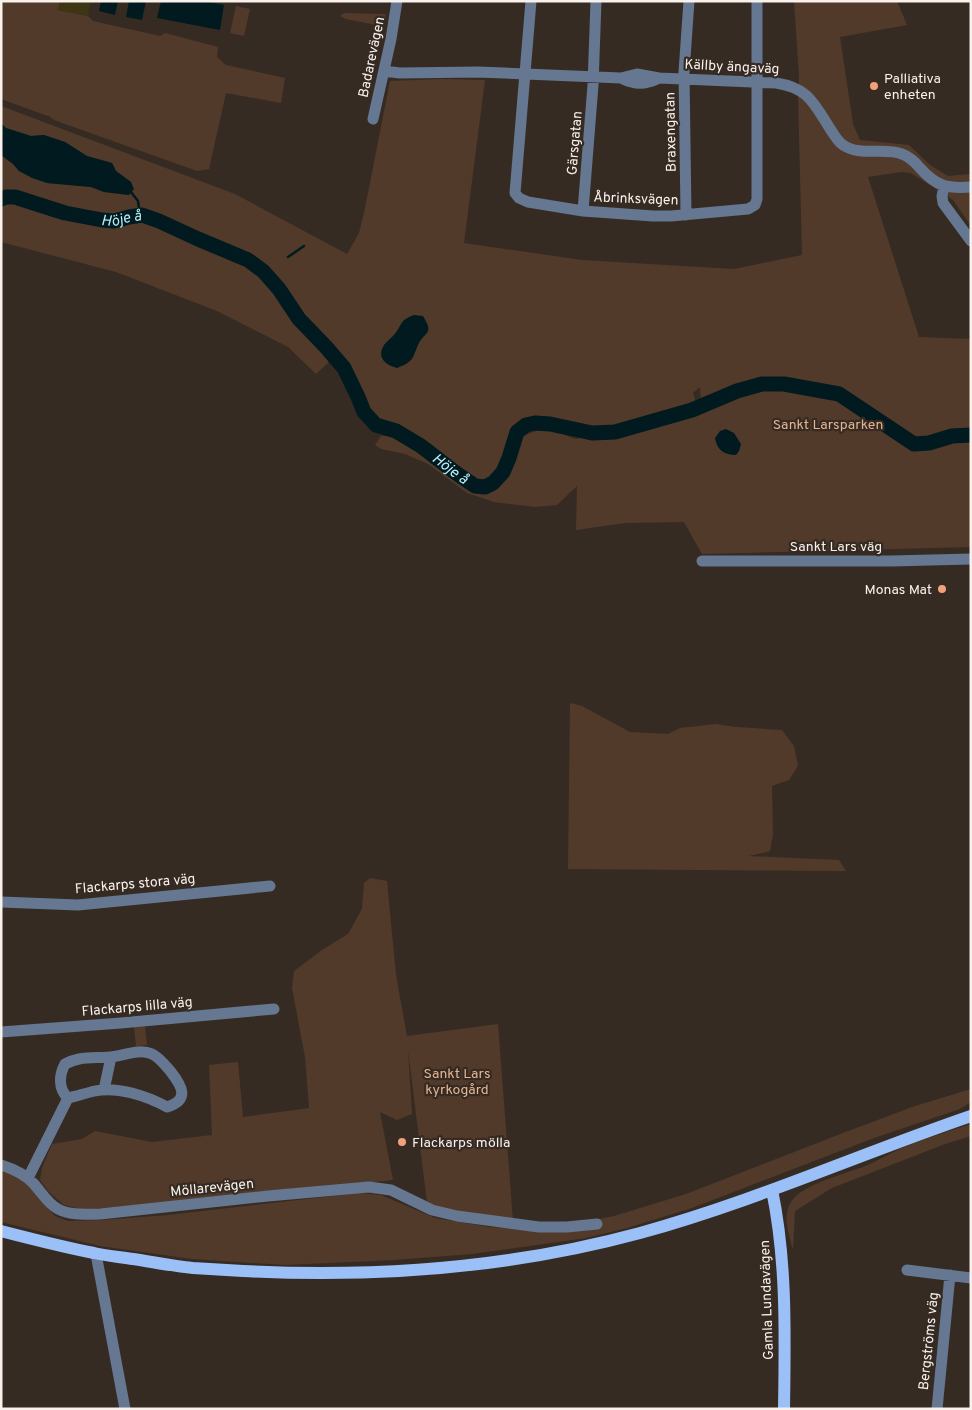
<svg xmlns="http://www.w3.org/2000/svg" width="972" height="1410" viewBox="0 0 972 1410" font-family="Overpass,sans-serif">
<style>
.green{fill:#523a2a;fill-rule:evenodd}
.sand{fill:#3d3514}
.water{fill:#001a1f}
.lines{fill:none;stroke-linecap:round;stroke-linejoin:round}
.stream{stroke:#001a1f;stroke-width:2.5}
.river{stroke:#001a1f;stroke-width:15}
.minor{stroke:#657791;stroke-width:11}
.major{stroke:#9bc0f7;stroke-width:12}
.poi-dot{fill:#f1a27b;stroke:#362b23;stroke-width:2}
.labels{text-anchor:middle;stroke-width:4.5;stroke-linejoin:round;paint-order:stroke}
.street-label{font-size:14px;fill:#f9f1ec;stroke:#362b23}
.poi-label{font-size:14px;fill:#f9f1ec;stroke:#362b23;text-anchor:start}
.park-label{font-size:14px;fill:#e5b492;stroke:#362b23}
.water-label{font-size:15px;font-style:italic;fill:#b7effb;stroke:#362b23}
</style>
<rect width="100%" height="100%" fill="#362b23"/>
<path class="green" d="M 1,1 L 60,1 L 58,10 L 88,16 L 93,21 L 160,36 L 165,33 L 218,47 L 217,57 L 226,65 L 285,78 L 281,103 L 226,93 L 209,169 L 197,171 L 54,120 L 49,116 L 45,115 L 1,99 Z
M 794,1 L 897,1 L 907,25 L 840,37 L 853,124 L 860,140 L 909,145 L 930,165 L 948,176 L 971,174 L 971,226 L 953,200 L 911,173 L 901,172 L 868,177 L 919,337 L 971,339 L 971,547 L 702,554 L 684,522 L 625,523 L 576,530 L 577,486 L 557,505 L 535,507 L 494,502 L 467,493 L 428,464 L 405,454 L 381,449 L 375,445 L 381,436 L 394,436 L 410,444 L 451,476 L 474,491 L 485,493 L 498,488 L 508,478 L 521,437 C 530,433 546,426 556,430 C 564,433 570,439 578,439 L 579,437 L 615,439 L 701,406 L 700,387 L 693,393 L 696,403 C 684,408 670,411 657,415 C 636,421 612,430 590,428 C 571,427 554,415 534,419 C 500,424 515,462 491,479 C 487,482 481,483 476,482 C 455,475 441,452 422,441 C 415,437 406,433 398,429 C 388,424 378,422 369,413 C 364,408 363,399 360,392 C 356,383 351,374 347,365 L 331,360 L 316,374 L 288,347 L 217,311 L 116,272 L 1,242 L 1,155 L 13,164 L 19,171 L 47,183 L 91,187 L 104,192 L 128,195 L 131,182 L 116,171 L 112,163 L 87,156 L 65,142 L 44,135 L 31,136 L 6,128 L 1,123 L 1,106 L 235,194 L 347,254 L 359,233 L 364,213 L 390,81 L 441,79 L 485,80 L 464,243 L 582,260 L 734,269 L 802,255 L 798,94 L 799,76 ZM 428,324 C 428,335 424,334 419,342 C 411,354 419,356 403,366 L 384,345 L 397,331 Z
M 236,6 L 250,9 L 244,36 L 230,33 Z
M 344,13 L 383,14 L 386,15 L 385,24 L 381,26 L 346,19 L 340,16 Z
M 570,703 L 582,706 L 630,732 L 668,734 L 680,728 L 716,724 L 736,727 L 782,730 L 794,746 L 798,766 L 789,780 L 772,786 L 773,834 L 770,851 L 749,856 L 839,860 L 846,871 L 568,869 Z
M 370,878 L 387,881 L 396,975 L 407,1036 L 498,1024 L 513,1221 L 443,1210 L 427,1202 L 408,1050 L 412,1114 L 397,1120 L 380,1112 L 393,1180 L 332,1187 L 263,1191 L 246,1194 L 84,1210 L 64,1205 L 49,1192 L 40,1180 L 42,1168 L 52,1144 L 82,1139 L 95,1131 L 152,1142 L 212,1135 L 209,1065 L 238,1062 L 243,1117 L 309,1108 L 305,1057 L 292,988 L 294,971 L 322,950 L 348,934 L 362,909 L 364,883 Z
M 145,1026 L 147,1045 L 136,1046 L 134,1027 Z
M 971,1089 L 971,1102 L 960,1109 L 874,1138 L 692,1208 L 627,1228 L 586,1238 L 472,1254 L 394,1260 L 285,1265 L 192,1259 L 100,1246 L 1,1222 L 1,1173 L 3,1172 L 13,1173 L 31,1186 L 40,1200 L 55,1216 L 68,1221 L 101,1220 L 168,1215 L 359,1193 L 381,1195 L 435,1218 L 490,1227 L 573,1232 L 569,1225 L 614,1216 L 686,1194 L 843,1133 L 915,1106 Z
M 971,1124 L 971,1136 L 945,1144 L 832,1188 L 795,1211 L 793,1250 C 789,1235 782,1216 791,1202 C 803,1183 850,1173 870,1164 C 884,1157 898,1149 912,1144 C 931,1137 951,1130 971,1124 Z"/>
<path class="sand" d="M 60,1 L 90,1 L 88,16 L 58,10 Z"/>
<path class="water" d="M 101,1 L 118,1 L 115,15 L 99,11 Z
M 129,1 L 146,1 L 142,20 L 126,17 Z
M 161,1 L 206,1 L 224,5 L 220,30 L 157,18 Z
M 1,123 L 6,128 L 31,136 L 44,135 L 65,142 L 87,156 L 112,163 L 116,171 L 131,182 L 134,189 L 129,195 L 104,192 L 91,187 L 47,183 L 32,178 L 19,171 L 13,164 L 1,155 Z
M 414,315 L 423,316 C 435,336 424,331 418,345 C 412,359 414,361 397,368 C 386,365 376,358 384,345 C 387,341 392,338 395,334 C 403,323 399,321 414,315 Z
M 726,429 L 734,433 L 741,444 L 739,451 L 736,455 C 724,455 717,450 715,438 L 720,431 Z"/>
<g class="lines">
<path class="stream" d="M 131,192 L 138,201 L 140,216
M 288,257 L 304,246"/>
<path class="river" id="s1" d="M 1,199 L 6,197 L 15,197 L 65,213 L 102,220 L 114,221 L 129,217 L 142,215 L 159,221 L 198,239 L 248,260 L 263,271 L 279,289 L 299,319 L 326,347 L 344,368 L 358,397 L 364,412 L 376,425 L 396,431 L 421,446 L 456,473 L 475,486 L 485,487 L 493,483 L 503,472 L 509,458 L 517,432 L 526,425 L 535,423 L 550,424 L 592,433 L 615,432 L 692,410 L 737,391 L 762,384 L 784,384 L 839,394 L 914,444 L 929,443 L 952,436 L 971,435"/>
<path class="minor" d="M 531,1 L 515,193 L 519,198 L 528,202 L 583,211 L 653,216 L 671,216 L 748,209 L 755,205 L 757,199 L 757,1
M 384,71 L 400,73 L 478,72 L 621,78 L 637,74 L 659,78 L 776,83 C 808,88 813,102 829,127 C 833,133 837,141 843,145 C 861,157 883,147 902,154 C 910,157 915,162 920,168 C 936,186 947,189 971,187
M 621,78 C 635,85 645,85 659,78
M 373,119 L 391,39 L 397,1
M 944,186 L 942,196 L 943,203 L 971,241
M 583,211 L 593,85 L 596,1
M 686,215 L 684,72 L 689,1
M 702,561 L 891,561 L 971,559
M 1,902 L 78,905 L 270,886
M 1,1032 L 121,1023 L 274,1009
M 104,1090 L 111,1057
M 1,1165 C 14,1169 25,1174 34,1184 C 42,1193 48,1204 58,1209 C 71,1216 87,1214 100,1214 L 268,1196 L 369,1187 L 391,1190 L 432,1210 L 457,1216 L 539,1227 L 567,1227 L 597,1224
M 28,1178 L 68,1098 C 77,1096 86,1093 95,1091 C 117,1086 147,1096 167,1107 C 190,1100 182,1086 171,1072 C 166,1066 159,1057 152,1054 C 139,1048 123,1056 110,1057 C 100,1058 89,1057 79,1059 C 74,1060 69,1062 65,1064 C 59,1075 58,1089 68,1098
M 96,1254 L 125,1409
M 907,1270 L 971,1278
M 937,1409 L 950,1275"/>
<path class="major" d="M 772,1190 C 787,1262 785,1336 784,1409
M 1,1231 C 32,1239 63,1247 94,1253 C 107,1256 120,1257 133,1259 C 153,1262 173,1266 193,1268 C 210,1269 226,1270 243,1271 C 377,1278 511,1268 640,1233 C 753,1202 860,1154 971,1116"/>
</g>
<g class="poi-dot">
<circle cx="874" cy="86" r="5"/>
<circle cx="942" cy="589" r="5"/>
<circle cx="402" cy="1142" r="5"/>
</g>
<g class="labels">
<g class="street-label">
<text transform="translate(371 57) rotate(-78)" y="5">Badarevägen</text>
<text transform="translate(732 66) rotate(3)" y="5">Källby ängaväg</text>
<text transform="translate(670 132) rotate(-91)" y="5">Braxengatan</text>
<text transform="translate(574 143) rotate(-85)" y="5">Gärsgatan</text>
<text transform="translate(636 198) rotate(2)" y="5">Åbrinksvägen</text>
<text x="836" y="551">Sankt Lars väg</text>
<text transform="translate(135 883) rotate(-5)" y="5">Flackarps stora väg</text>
<text transform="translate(137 1006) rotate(-5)" y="5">Flackarps lilla väg</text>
<text transform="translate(212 1187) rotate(-6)" y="5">Möllarevägen</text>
<text transform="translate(766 1300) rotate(-92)" y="5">Gamla Lundavägen</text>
<text transform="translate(928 1341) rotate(-84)" y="5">Bergströms väg</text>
</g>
<g class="poi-label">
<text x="884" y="83">Palliativa<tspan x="884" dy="16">enheten</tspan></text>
<text x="932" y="594" text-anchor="end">Monas Mat</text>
<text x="412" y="1147">Flackarps mölla</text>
</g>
<g class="park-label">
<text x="828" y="429">Sankt Larsparken</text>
<text x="457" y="1078">Sankt Lars<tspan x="457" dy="16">kyrkogård</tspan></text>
</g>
<g class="water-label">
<text dy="5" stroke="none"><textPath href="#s1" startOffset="124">Höje å</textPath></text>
<text dy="5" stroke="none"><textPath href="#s1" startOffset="559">Höje å</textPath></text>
</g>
</g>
<rect width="972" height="1410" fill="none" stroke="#f9f1ec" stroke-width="5"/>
</svg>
